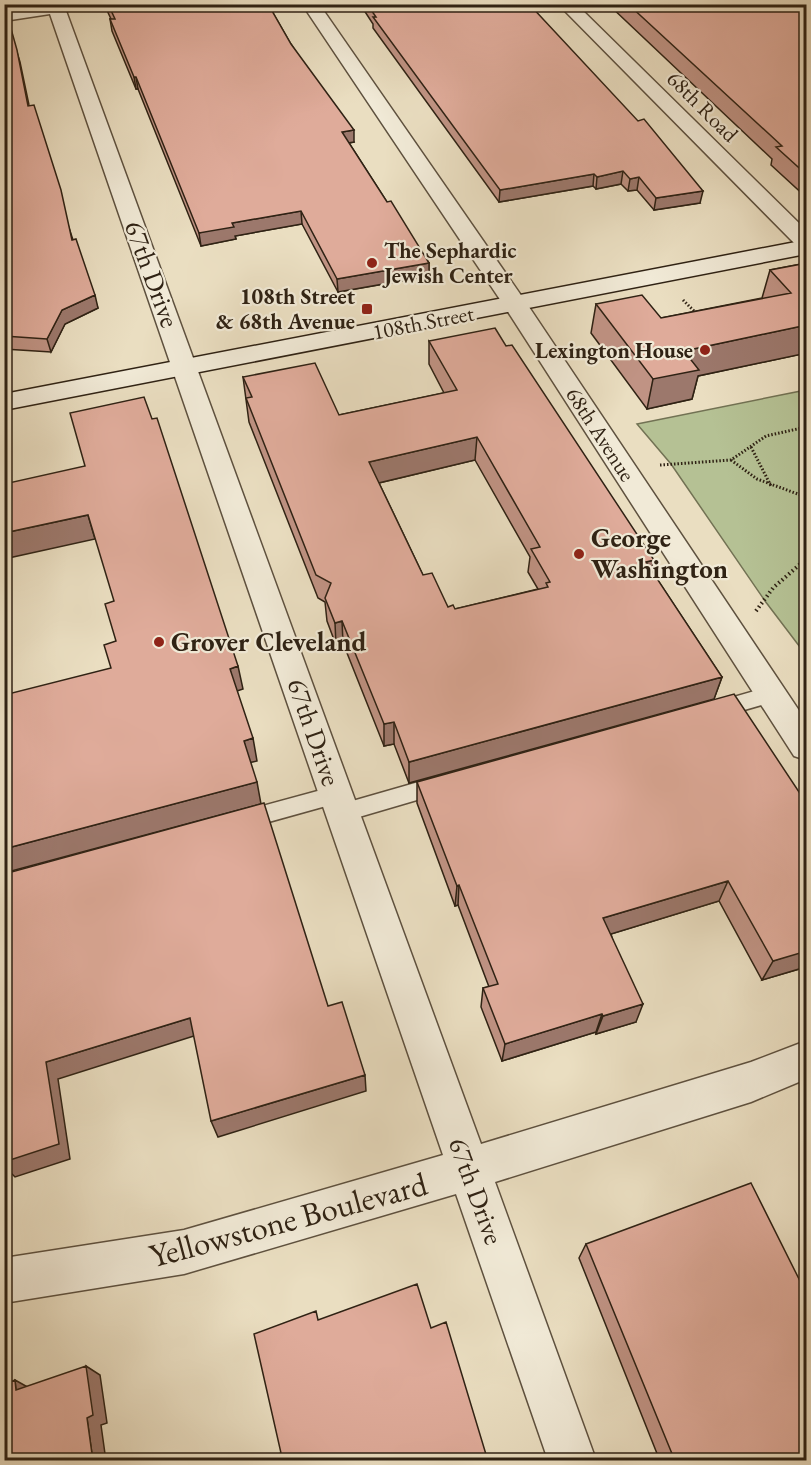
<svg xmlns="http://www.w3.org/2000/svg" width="811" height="1465" viewBox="0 0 811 1465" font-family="'EB Garamond',serif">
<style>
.green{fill:#b5c194;stroke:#727254;stroke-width:1.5}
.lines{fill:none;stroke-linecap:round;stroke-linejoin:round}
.lane-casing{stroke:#5e513f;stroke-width:3}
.street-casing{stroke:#5e513f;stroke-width:3}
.secondary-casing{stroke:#2f2214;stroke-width:3}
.path-far1{stroke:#2f2214;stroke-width:3;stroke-dasharray:1.5 2;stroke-linecap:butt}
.path{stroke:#2f2214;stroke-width:4;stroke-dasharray:1.5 3;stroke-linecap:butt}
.lane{fill:#f1ead7;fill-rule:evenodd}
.street{fill:#f1ead7;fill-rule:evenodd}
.secondary{fill:#f1ead7;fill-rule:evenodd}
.wall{fill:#c09384;stroke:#2f2214;stroke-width:1.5;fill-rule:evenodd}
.shaded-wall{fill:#9c786c;stroke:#2f2214;stroke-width:1.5}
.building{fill:#dfab9a;stroke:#2f2214;stroke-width:1.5;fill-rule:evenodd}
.poi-dot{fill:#8f2418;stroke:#f1ead7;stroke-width:2}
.labels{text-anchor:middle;stroke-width:4.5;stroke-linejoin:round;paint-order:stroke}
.far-street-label{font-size:22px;fill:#2f2214;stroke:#f1ead7}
.far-poi-label{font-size:22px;font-weight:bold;fill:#2f2214;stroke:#f1ead7;text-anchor:end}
.street-label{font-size:27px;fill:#2f2214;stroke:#f1ead7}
.poi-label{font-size:27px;font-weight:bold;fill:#2f2214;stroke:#f1ead7;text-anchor:start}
.near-street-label{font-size:33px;fill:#2f2214;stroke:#f1ead7}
</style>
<rect width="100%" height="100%" fill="#eadec1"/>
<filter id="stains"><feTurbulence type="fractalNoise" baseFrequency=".00333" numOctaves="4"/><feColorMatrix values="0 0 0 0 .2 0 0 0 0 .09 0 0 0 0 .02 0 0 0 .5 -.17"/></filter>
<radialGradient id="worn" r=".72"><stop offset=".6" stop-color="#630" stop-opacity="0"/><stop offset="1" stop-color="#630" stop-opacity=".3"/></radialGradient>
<path class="green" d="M 806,390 L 806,655 L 765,601 L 671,464 L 637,424 Z"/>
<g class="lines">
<defs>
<path id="lane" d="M 772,686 L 779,688 L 782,694 L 779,700 L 713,719 L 706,717 L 703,711 L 706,705 Z
M 443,775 L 451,778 L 454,784 L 451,790 L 342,822 L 334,820 L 331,813 L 334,806 L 342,804 Z
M 336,786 L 344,789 L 347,795 L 344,801 L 240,830 L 232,828 L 229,821 L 232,814 L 240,812 Z"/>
<path id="street" d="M 44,4 L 88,4 L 86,8 L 66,11 L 481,1144 L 751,1062 L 806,1041 L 806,1079 L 751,1102 L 495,1182 L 596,1460 L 548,1460 L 456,1194 L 184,1274 L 4,1303 L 4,1258 L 184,1230 L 443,1155 L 50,14 L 4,21 L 4,11 Z
M 302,4 L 319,4 L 527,304 L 806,721 L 806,760 L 794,756 L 503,304 Z
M 558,4 L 576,4 L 806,230 L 806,249 L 798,247 Z"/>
<path id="secondary" d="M 806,240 L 806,254 L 4,410 L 4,394 Z"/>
</defs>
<use href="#lane" class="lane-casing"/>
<use href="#street" class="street-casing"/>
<use href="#secondary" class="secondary-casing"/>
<path class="path-far1" d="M 683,300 L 697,314
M 751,447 L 771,486
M 731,460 L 757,479 L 806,497
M 660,465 L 731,460 L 766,436 L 806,427"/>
<path class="path" d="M 756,611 L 773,588 L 806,559"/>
<use href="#lane" class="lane"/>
<use href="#street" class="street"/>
<use href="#secondary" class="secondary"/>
</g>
<path class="wall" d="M 104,4 L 268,4 L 291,44 L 354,142 L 349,143 L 387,202 L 429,263 L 429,276 L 338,292 L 302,224 L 235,236 L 236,239 L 201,246 L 138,89 L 136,89 L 112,31 L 110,19 L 111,19 Z
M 360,4 L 529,4 L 700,203 L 654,210 L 637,190 L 628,191 L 621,184 L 596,189 L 593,186 L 499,202 L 373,28 L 373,24 Z
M 608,4 L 807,4 L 807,198 L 771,165 L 772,159 Z
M 4,10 L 20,62 L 29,105 L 73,240 L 98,308 L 65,324 L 51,352 L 4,349 Z
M 807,263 L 807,353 L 698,376 L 692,399 L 647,409 L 591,333 L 596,304 L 661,318 L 762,298 L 770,270 Z
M 429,341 L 651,570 L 722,677 L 714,699 L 409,783 L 394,744 L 384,746 L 343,643 L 336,645 L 327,621 L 325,602 L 318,598 L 249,422 L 243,377 L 339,415 L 444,393 L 429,364 ZM 475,460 L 530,557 L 528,572 L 538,589 L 455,609 L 448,607 L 423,575 L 379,483 Z
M 417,782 L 807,804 L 807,961 L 804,962 L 799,969 L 762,980 L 719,901 L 611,934 L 636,1022 L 596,1034 L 596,1032 L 502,1061 L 481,1007 L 483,988 L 489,987 L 458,905 L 455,906 L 417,803 Z
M 586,1244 L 807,1461 L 660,1461 L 579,1258 Z"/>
<path class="shaded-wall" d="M 134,77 L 136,77 L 138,89 L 136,89 Z
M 354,130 L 354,142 L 342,144 L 342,132 Z
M 623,171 L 621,184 L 596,189 L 597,177 Z
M 594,174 L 593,186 L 499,202 L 500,190 Z
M 639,177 L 637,190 L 628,191 L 630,179 Z
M 703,191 L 700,203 L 654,210 L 656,198 Z
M 301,211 L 302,224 L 235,236 L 236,239 L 201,246 L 199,233 L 232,223 Z
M 429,263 L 429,276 L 338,292 L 337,279 Z
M 95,295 L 98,308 L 65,324 L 51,352 L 47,339 L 62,310 Z
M 807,325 L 807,353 L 698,376 L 692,399 L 647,409 L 653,379 L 684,351 Z
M 477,437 L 475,460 L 370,485 L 369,462 Z
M 88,515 L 95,539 L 4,559 L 4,533 Z
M 654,560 L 648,583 L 646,562 Z
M 342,621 L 343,643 L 336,645 L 335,623 Z
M 238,666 L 243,689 L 234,692 L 230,669 Z
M 722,677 L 714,699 L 409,783 L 409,762 Z
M 394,722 L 394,744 L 384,746 L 384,724 Z
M 253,738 L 257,761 L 248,763 L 244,741 Z
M 257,782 L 261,804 L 4,873 L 4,849 Z
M 728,881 L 719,901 L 598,938 L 603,918 Z
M 459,885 L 458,905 L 455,906 L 457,886 Z
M 807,949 L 807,961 L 804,962 L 799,969 L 762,980 L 773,961 Z
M 643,1004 L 636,1022 L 596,1034 L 603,1016 Z
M 602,1014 L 596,1032 L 502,1061 L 505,1044 Z
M 190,1018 L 197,1035 L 58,1079 L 70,1159 L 15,1177 L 8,1170 L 4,1171 L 4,1158 L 46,1062 Z
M 365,1075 L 366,1091 L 218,1137 L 211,1121 Z
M 86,1366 L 100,1375 L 107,1423 L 101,1425 L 106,1461 L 93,1461 L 87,1418 Z
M 15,1380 L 33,1390 L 16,1390 Z"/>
<path class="building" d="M 108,4 L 268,4 L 291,44 L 354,130 L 342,132 L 387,202 L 391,201 L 429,263 L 337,279 L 301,211 L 232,223 L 234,227 L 199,233 L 136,77 L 134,77 L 110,19 L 115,19 Z
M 367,4 L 529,4 L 638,121 L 644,119 L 703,191 L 656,198 L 639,177 L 630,179 L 623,171 L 597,177 L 594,174 L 500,190 L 373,17 L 376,17 Z
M 628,4 L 807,4 L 807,175 L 776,147 L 782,146 Z
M 4,10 L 6,11 L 17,50 L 28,106 L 34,105 L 61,190 L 72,240 L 76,239 L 95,295 L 62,310 L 47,339 L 4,336 Z
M 807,263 L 807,325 L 684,351 L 699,370 L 653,379 L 596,304 L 642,295 L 661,318 L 791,293 L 770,270 Z
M 495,328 L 506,346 L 512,345 L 654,560 L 646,562 L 722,677 L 409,762 L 394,722 L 384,724 L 342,621 L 335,623 L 325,598 L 331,583 L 316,575 L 246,398 L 252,397 L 243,377 L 315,363 L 339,415 L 457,390 L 429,341 ZM 477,437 L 540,547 L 531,549 L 550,582 L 546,583 L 548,587 L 455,609 L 453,605 L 448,607 L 432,573 L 423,575 L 369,462 Z
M 144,397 L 152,419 L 157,418 L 238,666 L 230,669 L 253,738 L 244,741 L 257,782 L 4,849 L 4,695 L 111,668 L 104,645 L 116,641 L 105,604 L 114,601 L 88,515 L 4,533 L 4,484 L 85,466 L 70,413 Z
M 734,694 L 807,804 L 807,951 L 773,961 L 728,881 L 603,918 L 643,1004 L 603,1016 L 602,1014 L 505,1044 L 483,988 L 498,984 L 459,885 L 457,886 L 417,782 Z
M 264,803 L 328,1006 L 342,1002 L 365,1075 L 211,1121 L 190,1018 L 46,1062 L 59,1144 L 4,1162 L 4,874 Z
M 751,1183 L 807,1295 L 807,1461 L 675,1461 L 586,1244 Z
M 417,1284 L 431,1328 L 446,1322 L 488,1461 L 261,1461 L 281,1453 L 254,1334 L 316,1311 L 318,1320 Z
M 86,1366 L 93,1415 L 87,1418 L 93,1461 L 4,1461 L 4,1384 L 15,1380 L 16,1390 Z"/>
<g class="poi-dot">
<circle cx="372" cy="263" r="6"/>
<rect x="361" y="303" width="12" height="12" rx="3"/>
<circle cx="705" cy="350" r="6"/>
<circle cx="579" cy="554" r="6"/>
<circle cx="159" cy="642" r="6"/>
</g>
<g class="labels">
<g class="far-street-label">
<text transform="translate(703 106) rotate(45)" y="8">68th Road</text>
<text transform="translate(423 322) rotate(-11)" y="8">108th Street</text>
<text transform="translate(601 434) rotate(57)" y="8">68th Avenue</text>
</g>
<g class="far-poi-label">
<text x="384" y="258" text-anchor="start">The Sephardic<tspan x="384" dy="25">Jewish Center</tspan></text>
<text x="355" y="304">108th Street<tspan x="355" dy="25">&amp; 68th Avenue</tspan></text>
<text x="693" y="358">Lexington House</text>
</g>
<g class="street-label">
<text transform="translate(152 274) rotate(70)" y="9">67th Drive</text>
<text transform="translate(314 732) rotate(71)" y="9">67th Drive</text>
<text transform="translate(476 1191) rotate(70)" y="9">67th Drive</text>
</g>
<g class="poi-label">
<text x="591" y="547">George<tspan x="591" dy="31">Washington</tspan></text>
<text x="171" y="651">Grover Cleveland</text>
</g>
<g class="near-street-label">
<text transform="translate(288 1219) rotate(-15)" y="12">Yellowstone Boulevard</text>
</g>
</g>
<rect width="811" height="1465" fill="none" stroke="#eadec1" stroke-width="24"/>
<rect x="6" y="6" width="799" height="1453" fill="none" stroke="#2f2214" stroke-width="3"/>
<rect x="12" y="12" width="787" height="1441" fill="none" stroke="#2f2214" stroke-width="1.5"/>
<rect width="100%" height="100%" filter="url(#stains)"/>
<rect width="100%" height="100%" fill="url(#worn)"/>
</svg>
